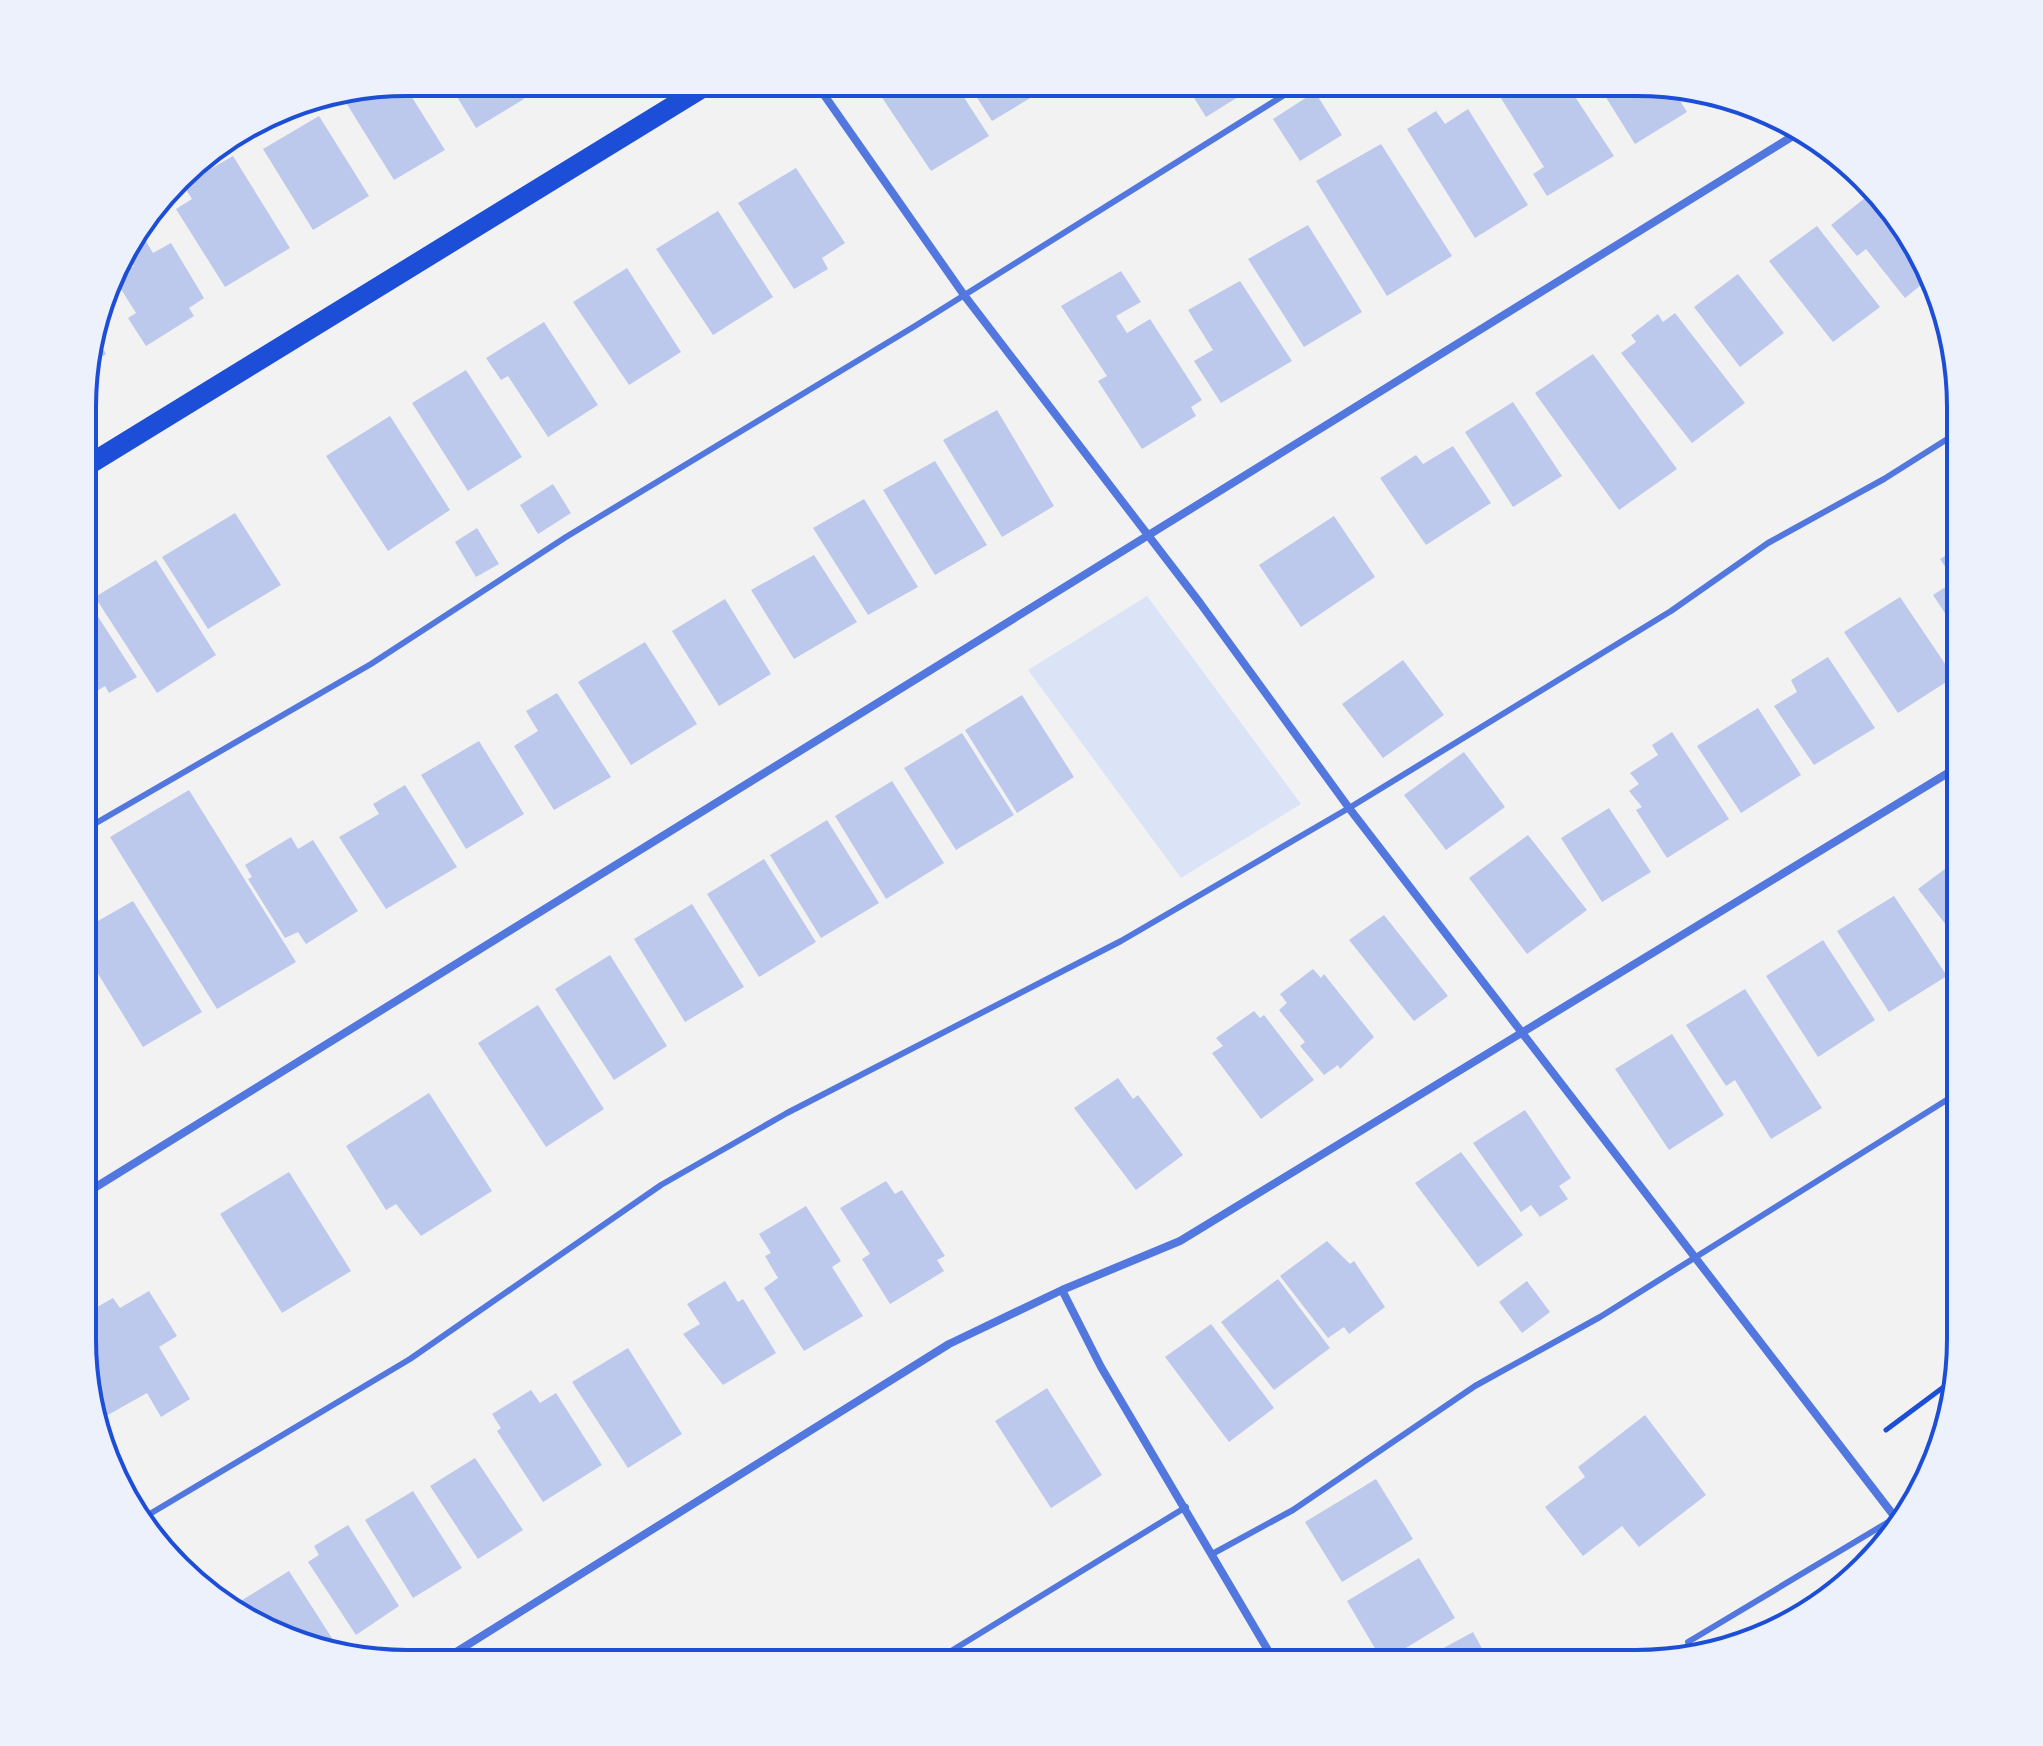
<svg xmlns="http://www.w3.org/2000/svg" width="2043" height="1746" viewBox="0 0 2043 1746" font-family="Roboto,sans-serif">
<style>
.green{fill:#dbe4f7}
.building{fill:#bdc9ec}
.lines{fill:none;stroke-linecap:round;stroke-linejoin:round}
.path{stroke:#1d4ed8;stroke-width:5}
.service{stroke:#5277de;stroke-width:6}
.minor{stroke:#5277de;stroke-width:8}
.primary{stroke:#1d4ed8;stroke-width:20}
.rim{fill:none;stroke:#1d4ed8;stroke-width:4}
</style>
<rect width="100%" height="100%" fill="#f2f2f2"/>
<path class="green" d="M 1147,596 L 1301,804 L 1181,878 L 1028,670 Z"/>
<path class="building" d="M 448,82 L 513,82 L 524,99 L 476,128 Z
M 897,82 L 954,82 L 989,136 L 931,171 L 879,93 Z
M 967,82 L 1043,82 L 1047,88 L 992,121 Z
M 1084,82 L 1116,82 L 1093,97 Z
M 1184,82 L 1262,82 L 1206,117 Z
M 403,83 L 445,150 L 394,180 L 340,93 Z
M 1510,83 L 1566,83 L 1614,156 L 1547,196 L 1533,174 L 1544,167 L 1499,95 L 1513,86 Z
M 1597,83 L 1657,83 L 1671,86 L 1687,112 L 1635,144 Z
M 1315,92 L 1342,135 L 1300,161 L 1273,119 Z
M 1468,109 L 1528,205 L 1475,238 L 1407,129 L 1436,111 L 1445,124 Z
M 319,116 L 369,196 L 313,230 L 263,149 Z
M 1381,144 L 1452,256 L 1387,296 L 1316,181 Z
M 233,156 L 290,248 L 225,287 L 176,209 L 192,199 L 183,185 Z
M 796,168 L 845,243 L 822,258 L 828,269 L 794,289 L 738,203 Z
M 1875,190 L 1928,264 L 1931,277 L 1905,298 L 1866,249 L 1857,256 L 1831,225 Z
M 718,211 L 773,297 L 713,335 L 656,249 Z
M 1308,225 L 1362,312 L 1304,347 L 1248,259 Z
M 1817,226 L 1880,307 L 1833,342 L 1769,261 Z
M 144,238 L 153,253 L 171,243 L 204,298 L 189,308 L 194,316 L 146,346 L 128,318 L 136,313 L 114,278 L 134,266 L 124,250 Z
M 627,268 L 681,352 L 629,385 L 573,302 Z
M 1121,271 L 1141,302 L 1116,316 L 1127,333 L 1150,319 L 1202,400 L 1191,407 L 1196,416 L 1142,449 L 1098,381 L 1107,376 L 1061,306 Z
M 1738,274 L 1784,333 L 1740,367 L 1694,307 Z
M 1240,281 L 1292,361 L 1221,403 L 1194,361 L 1213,350 L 1188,310 Z
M 1675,313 L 1745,403 L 1692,443 L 1621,353 L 1636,342 L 1631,335 L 1658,314 L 1663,322 Z
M 544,322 L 598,405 L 548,437 L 508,376 L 501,380 L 486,358 Z
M 95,335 L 106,354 L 85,367 L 85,364 Z
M 1593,354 L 1677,469 L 1619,510 L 1535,393 Z
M 466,370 L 522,457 L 468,491 L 412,403 Z
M 1513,402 L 1562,476 L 1513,507 L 1465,432 Z
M 997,410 L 1054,506 L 1002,537 L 943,440 Z
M 390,416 L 450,510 L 388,551 L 326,456 Z
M 1453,446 L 1491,503 L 1426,545 L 1380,478 L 1416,455 L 1423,464 Z
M 935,461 L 987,545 L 935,575 L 883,490 Z
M 553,484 L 571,513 L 538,534 L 520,505 Z
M 864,499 L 918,587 L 868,615 L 813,528 Z
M 235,513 L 281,585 L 208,629 L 162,557 Z
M 1334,516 L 1375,577 L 1301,627 L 1259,565 Z
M 477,528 L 499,564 L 476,577 L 455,542 Z
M 1960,547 L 1960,636 L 1933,595 L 1955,581 L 1940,559 Z
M 814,555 L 857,622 L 794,659 L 751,590 Z
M 156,560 L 216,655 L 157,693 L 95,597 Z
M 84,595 L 137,677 L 109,693 L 105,686 L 84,699 Z
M 1900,597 L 1954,677 L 1898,713 L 1844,632 Z
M 725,599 L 771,674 L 719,706 L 672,631 Z
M 645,642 L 697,724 L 631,765 L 578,682 Z
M 1828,657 L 1875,728 L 1814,765 L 1774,706 L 1797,692 L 1791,680 Z
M 1403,660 L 1444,715 L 1383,758 L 1342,704 Z
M 557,693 L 611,777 L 554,810 L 514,746 L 538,731 L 526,711 Z
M 1022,695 L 1074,777 L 1017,813 L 965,730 Z
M 1758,708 L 1801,775 L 1741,813 L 1697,746 Z
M 1672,732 L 1729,819 L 1667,858 L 1636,810 L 1642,807 L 1629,791 L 1639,784 L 1630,773 L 1658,755 L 1652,745 Z
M 962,733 L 1014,815 L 956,850 L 904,768 Z
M 479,741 L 524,814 L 466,849 L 421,775 Z
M 1464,752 L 1505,807 L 1446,850 L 1404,795 Z
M 892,781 L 944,863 L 886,899 L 835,816 Z
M 405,785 L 457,867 L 386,909 L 339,837 L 379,814 L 373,804 Z
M 189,790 L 296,962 L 217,1009 L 110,837 Z
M 1609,808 L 1651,872 L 1602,902 L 1561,838 Z
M 827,820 L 879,903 L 821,938 L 770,855 Z
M 1528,835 L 1587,910 L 1527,954 L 1469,878 Z
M 291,837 L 298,849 L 313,840 L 358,911 L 306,944 L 298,932 L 285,938 L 248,879 L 252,877 L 245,865 Z
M 1961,857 L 1961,944 L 1918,889 Z
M 764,859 L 816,942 L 759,977 L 707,894 Z
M 1894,896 L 1947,976 L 1889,1012 L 1837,931 Z
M 133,901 L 202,1012 L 143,1047 L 84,951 L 84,929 Z
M 692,904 L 744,987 L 685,1022 L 634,939 Z
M 1384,915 L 1448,996 L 1414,1021 L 1349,940 Z
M 1823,940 L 1875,1020 L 1818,1057 L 1766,976 Z
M 610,955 L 667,1046 L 614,1080 L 555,989 Z
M 1313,969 L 1321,978 L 1324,974 L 1374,1037 L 1340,1069 L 1338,1065 L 1324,1075 L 1300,1046 L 1305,1042 L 1279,1010 L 1287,1003 L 1280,994 Z
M 1745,989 L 1822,1108 L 1771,1139 L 1735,1080 L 1726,1086 L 1686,1025 Z
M 538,1005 L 604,1109 L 546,1147 L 478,1043 Z
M 1254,1011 L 1260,1018 L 1264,1015 L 1314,1080 L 1261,1119 L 1212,1053 L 1223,1046 L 1216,1038 Z
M 1672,1034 L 1724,1115 L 1669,1150 L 1615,1069 Z
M 1118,1078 L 1133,1099 L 1138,1095 L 1183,1155 L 1136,1190 L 1074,1108 Z
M 429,1093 L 492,1191 L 421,1236 L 396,1204 L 386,1210 L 346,1146 Z
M 1525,1110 L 1571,1178 L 1559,1186 L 1568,1199 L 1540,1217 L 1531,1205 L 1521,1212 L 1473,1143 Z
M 1461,1152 L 1523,1235 L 1478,1267 L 1415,1183 Z
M 289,1172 L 351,1271 L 282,1313 L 220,1214 Z
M 886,1181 L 895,1194 L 902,1190 L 945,1256 L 937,1260 L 944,1271 L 890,1304 L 862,1259 L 870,1254 L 840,1208 Z
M 806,1206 L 841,1261 L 832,1267 L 863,1316 L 804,1351 L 764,1288 L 778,1278 L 765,1256 L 771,1253 L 759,1234 Z
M 1327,1241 L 1350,1264 L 1354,1261 L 1385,1307 L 1349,1334 L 1344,1327 L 1328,1338 L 1280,1276 Z
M 1278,1279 L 1330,1348 L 1274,1390 L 1221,1322 Z
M 725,1281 L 738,1302 L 743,1299 L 776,1353 L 723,1385 L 683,1334 L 700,1324 L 687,1304 Z
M 1527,1281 L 1550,1312 L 1522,1333 L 1499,1302 Z
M 149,1291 L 177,1336 L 159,1347 L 190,1399 L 161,1417 L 147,1393 L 106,1416 L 89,1389 L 83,1361 L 83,1315 L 113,1298 L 120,1308 Z
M 1211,1324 L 1274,1408 L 1229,1442 L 1165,1357 Z
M 628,1348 L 682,1434 L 628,1468 L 572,1382 Z
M 1047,1388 L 1102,1475 L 1051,1508 L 995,1421 Z
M 531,1390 L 540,1403 L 556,1393 L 602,1465 L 543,1502 L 497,1431 L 501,1428 L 492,1414 Z
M 1645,1415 L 1706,1495 L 1639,1547 L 1622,1526 L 1583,1556 L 1545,1507 L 1585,1477 L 1578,1467 Z
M 475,1458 L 523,1530 L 478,1559 L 430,1486 Z
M 1376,1479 L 1413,1539 L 1342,1582 L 1305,1522 Z
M 413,1491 L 462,1568 L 413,1598 L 365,1520 Z
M 348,1525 L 399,1606 L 356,1635 L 308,1562 L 319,1555 L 314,1546 Z
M 1419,1558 L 1455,1618 L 1383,1662 L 1347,1601 Z
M 289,1571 L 337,1646 L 332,1649 L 282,1639 L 248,1616 L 239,1602 Z
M 1473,1632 L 1490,1663 L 1416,1663 Z"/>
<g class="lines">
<path class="path" d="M 1886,1430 L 1953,1380"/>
<path class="service" d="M 84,830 L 371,664 L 566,537 L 915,326 L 1305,82
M 143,1518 L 410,1359 L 661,1185 L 787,1113 L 1121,941 L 1349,808 L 1671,611 L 1768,543 L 1884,479 L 1960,431
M 1214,1553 L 1293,1510 L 1475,1386 L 1600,1317 L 1961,1091
M 1696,1654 L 1688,1642 L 1895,1518
M 930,1664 L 1186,1507"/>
<path class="minor" d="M 815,82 L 964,295 L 1200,603 L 1349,808 L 1898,1521
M 83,1195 L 1801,131
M 1062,1290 L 1101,1367 L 1276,1664
M 437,1664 L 949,1344 L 1062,1290 L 1180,1241 L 1961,765"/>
<path class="primary" d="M 85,467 L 712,82"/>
</g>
<path d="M0 0H2043V1746H0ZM407 96H1636A311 311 0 0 1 1947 407V1339A311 311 0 0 1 1636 1650H407A311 311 0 0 1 96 1339V407A311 311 0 0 1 407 96Z" fill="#edf1fc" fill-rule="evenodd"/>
<path class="rim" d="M407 96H1636A311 311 0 0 1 1947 407V1339A311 311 0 0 1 1636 1650H407A311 311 0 0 1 96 1339V407A311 311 0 0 1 407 96Z"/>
</svg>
